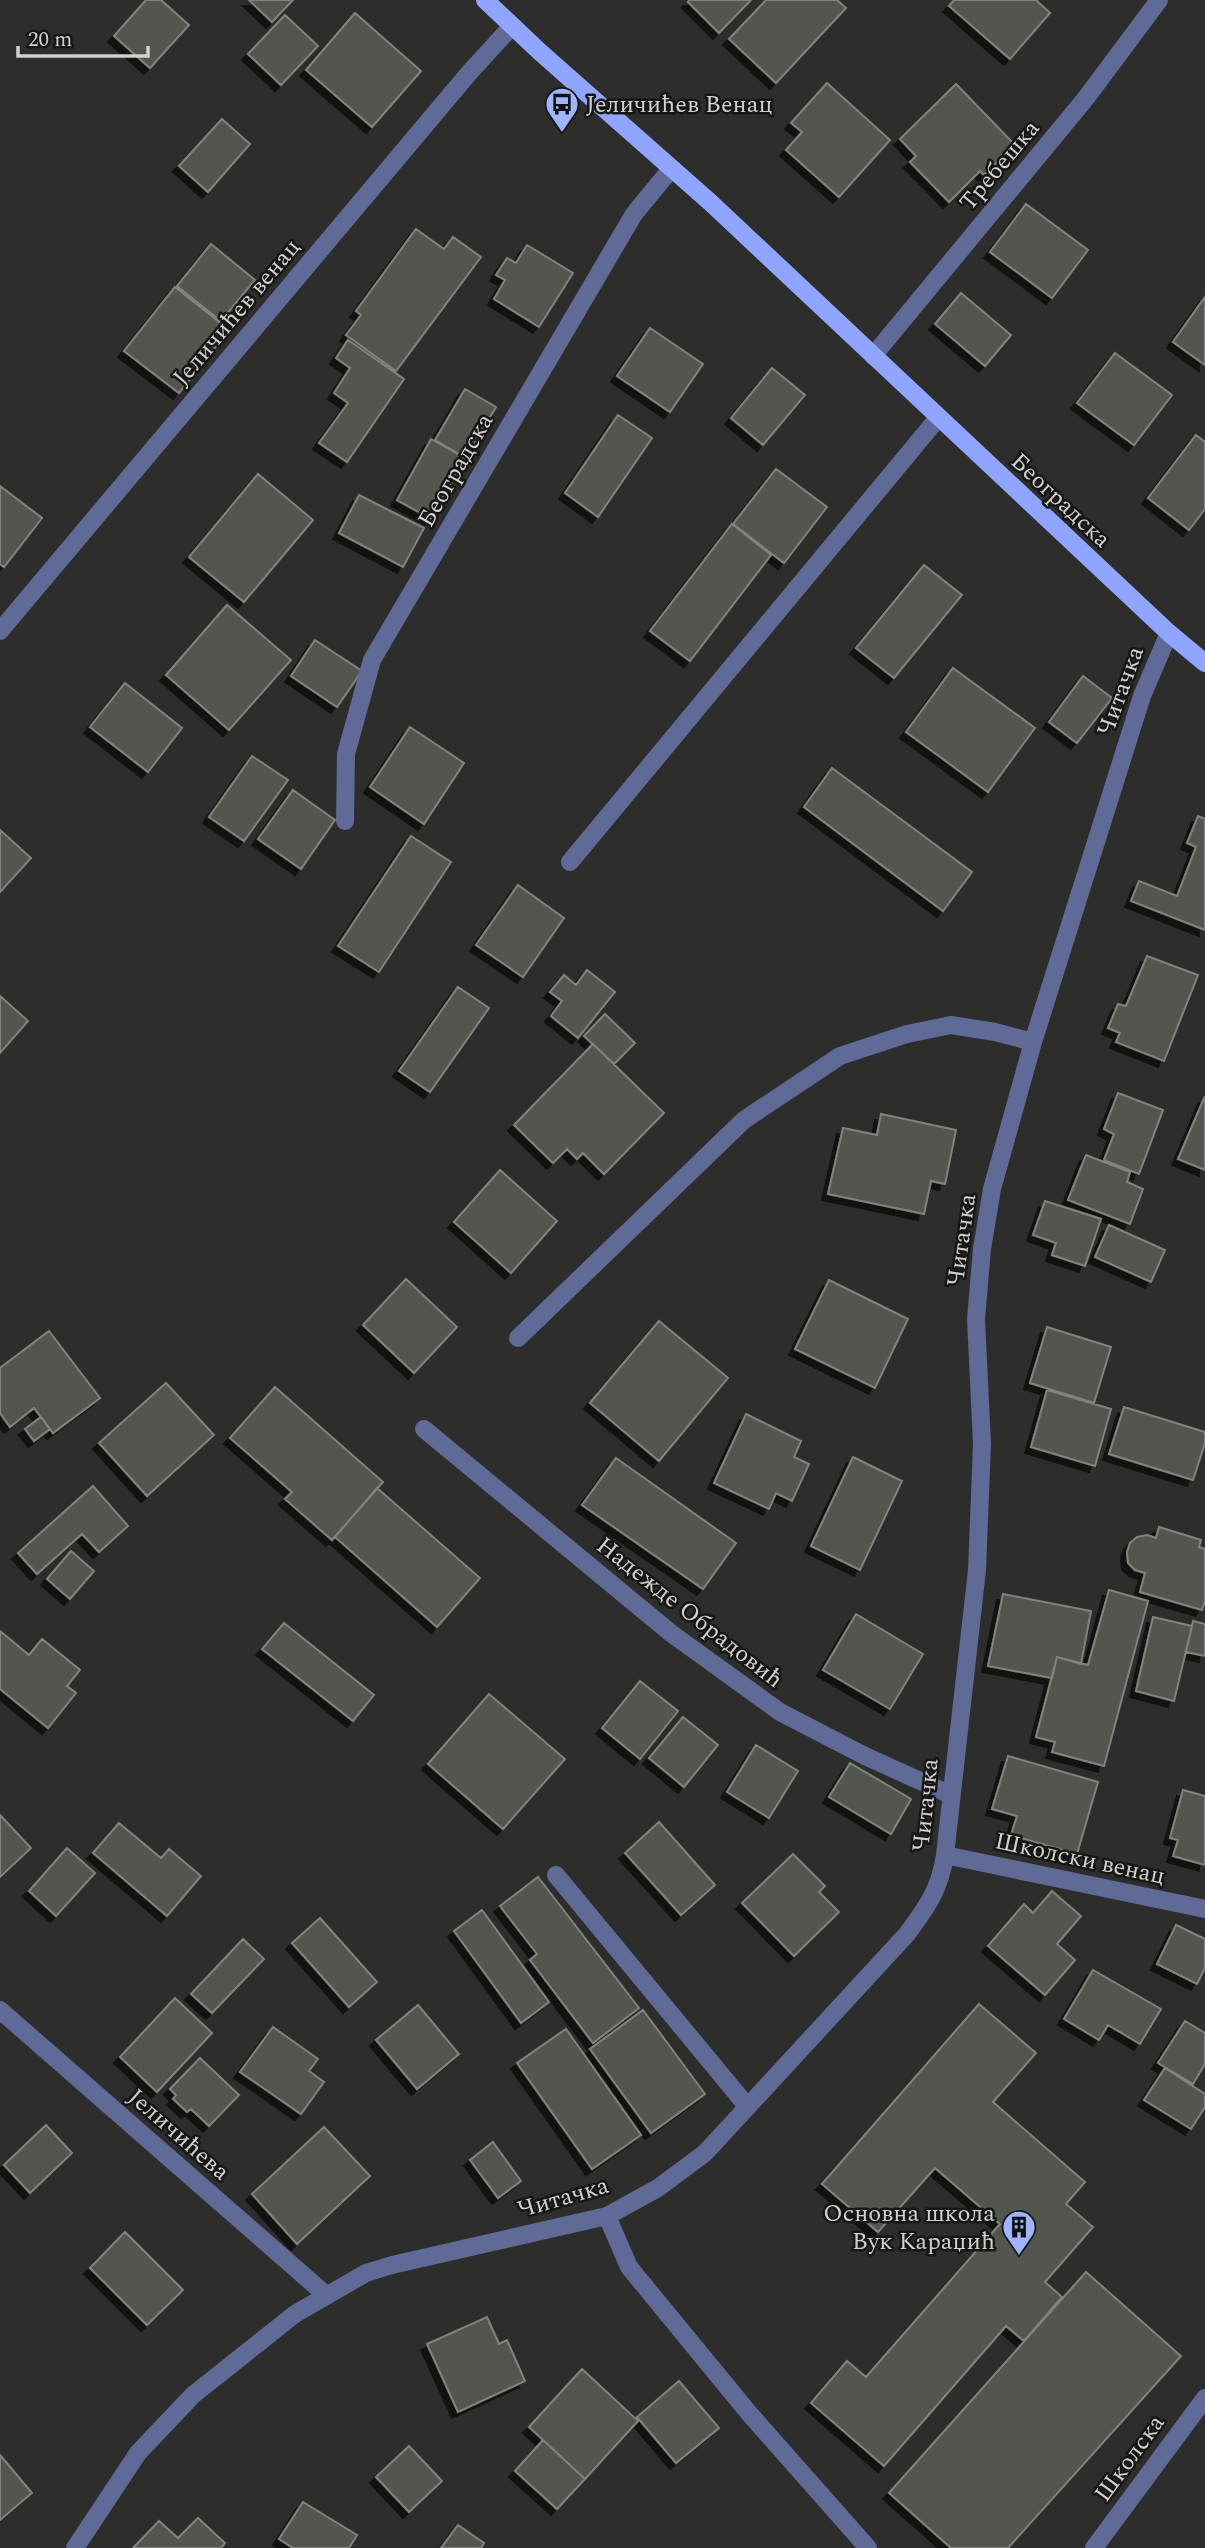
<svg xmlns="http://www.w3.org/2000/svg" width="1205" height="2548" viewBox="0 0 1205 2548" font-family="Spectral,serif">
<style>
.building{fill:#525450;stroke:#82837f;stroke-width:2;filter:url(#shadow)}
.lines{fill:none;stroke-linecap:round;stroke-linejoin:round}
.minor{stroke:#5f6a96;stroke-width:18}
.major{stroke:#8fa5ff;stroke-width:18}
.labels{text-anchor:middle;stroke-width:5;stroke-linejoin:round;paint-order:stroke}
.poi-label{font-size:24px;fill:#d1d2d0;stroke:#161615;text-anchor:start}
.street-label{font-size:24px;fill:#d1d2d0;stroke:#161615}
</style>
<defs>
<filter id="shadow"><feDropShadow dx="-6" dy="6" stdDeviation="0" flood-color="#0009"/></filter>
</defs>
<rect width="100%" height="100%" fill="#2d2e2b"/>
<path class="building" d="M 146,0 L 161,0 L 189,25 L 150,68 L 114,36 Z
M 249,0 L 293,0 L 272,22 Z
M 689,0 L 751,0 L 719,33 L 688,2 Z
M 766,0 L 837,0 L 846,8 L 776,83 L 729,39 Z
M 954,0 L 1036,0 L 1050,13 L 1010,59 L 949,6 Z
M 355,13 L 421,71 L 372,127 L 306,70 Z
M 285,15 L 318,46 L 281,85 L 248,54 Z
M 827,83 L 890,140 L 839,197 L 786,150 L 802,132 L 791,123 Z
M 956,84 L 1015,145 L 984,175 L 980,171 L 949,202 L 910,162 L 916,156 L 900,139 Z
M 222,119 L 250,144 L 208,192 L 179,166 Z
M 1026,204 L 1088,250 L 1052,298 L 990,252 Z
M 416,229 L 444,249 L 453,237 L 481,257 L 396,371 L 346,335 L 361,315 L 356,311 Z
M 211,244 L 255,280 L 221,321 L 177,286 Z
M 527,245 L 573,273 L 539,327 L 494,299 L 505,280 L 496,275 L 507,258 L 516,263 Z
M 175,287 L 229,330 L 179,393 L 124,351 Z
M 961,293 L 1011,335 L 985,366 L 935,324 Z
M 1205,297 L 1205,365 L 1173,342 Z
M 650,328 L 703,364 L 670,412 L 617,376 Z
M 348,340 L 404,379 L 347,462 L 319,443 L 348,403 L 334,393 L 350,368 L 336,358 Z
M 1115,353 L 1172,395 L 1134,445 L 1077,403 Z
M 772,368 L 805,395 L 763,445 L 731,418 Z
M 465,389 L 496,407 L 466,458 L 435,440 Z
M 618,415 L 652,438 L 598,517 L 565,493 Z
M 1196,435 L 1205,442 L 1205,509 L 1189,530 L 1148,498 Z
M 431,439 L 465,458 L 431,519 L 397,500 Z
M 776,469 L 827,507 L 784,563 L 733,524 Z
M 258,474 L 313,520 L 244,602 L 189,557 Z
M 0,486 L 42,518 L 4,567 L 0,564 Z
M 359,495 L 424,528 L 403,567 L 339,533 Z
M 732,524 L 771,555 L 690,661 L 650,631 Z
M 924,565 L 962,595 L 894,678 L 856,648 Z
M 227,605 L 291,660 L 229,730 L 166,675 Z
M 315,640 L 362,671 L 337,707 L 291,676 Z
M 953,668 L 1035,728 L 988,792 L 906,732 Z
M 1083,676 L 1112,698 L 1077,743 L 1049,722 Z
M 125,683 L 182,728 L 148,772 L 90,727 Z
M 410,727 L 464,763 L 424,824 L 370,787 Z
M 252,756 L 288,780 L 244,841 L 209,817 Z
M 832,768 L 972,872 L 943,911 L 804,807 Z
M 293,790 L 335,820 L 301,869 L 258,839 Z
M 1198,816 L 1205,819 L 1205,930 L 1131,901 L 1139,881 L 1177,896 L 1196,847 L 1187,843 Z
M 0,830 L 31,858 L 0,892 Z
M 411,836 L 451,862 L 379,972 L 338,946 Z
M 518,885 L 564,918 L 523,977 L 476,945 Z
M 1147,956 L 1198,975 L 1164,1061 L 1116,1042 L 1120,1033 L 1108,1028 L 1118,1004 L 1126,1006 Z
M 587,970 L 615,992 L 578,1038 L 551,1016 L 562,1001 L 550,992 L 564,975 L 576,985 Z
M 458,987 L 489,1008 L 430,1092 L 399,1071 Z
M 0,996 L 28,1021 L 0,1053 Z
M 605,1014 L 635,1043 L 614,1064 L 584,1036 Z
M 593,1044 L 664,1113 L 604,1174 L 583,1153 L 577,1159 L 567,1149 L 553,1163 L 514,1125 Z
M 1118,1093 L 1163,1110 L 1139,1174 L 1104,1160 L 1114,1134 L 1104,1129 Z
M 1205,1096 L 1205,1170 L 1178,1159 Z
M 881,1114 L 956,1130 L 945,1184 L 931,1181 L 924,1214 L 828,1194 L 843,1128 L 877,1135 Z
M 1086,1155 L 1130,1172 L 1127,1182 L 1143,1189 L 1130,1224 L 1068,1200 Z
M 500,1170 L 557,1221 L 511,1273 L 454,1222 Z
M 1045,1201 L 1101,1219 L 1085,1266 L 1052,1255 L 1056,1243 L 1033,1235 Z
M 1109,1225 L 1165,1250 L 1151,1282 L 1095,1257 Z
M 406,1279 L 457,1327 L 414,1373 L 363,1325 Z
M 829,1280 L 908,1319 L 875,1388 L 795,1349 Z
M 659,1321 L 728,1378 L 659,1461 L 590,1403 Z
M 1047,1327 L 1111,1347 L 1094,1403 L 1030,1383 Z
M 49,1331 L 100,1398 L 53,1433 L 34,1408 L 10,1427 L 0,1413 L 0,1368 Z
M 166,1383 L 214,1435 L 147,1496 L 99,1443 Z
M 275,1387 L 383,1482 L 332,1540 L 285,1499 L 292,1492 L 230,1438 Z
M 1047,1390 L 1111,1409 L 1095,1466 L 1031,1447 Z
M 1124,1407 L 1205,1432 L 1205,1443 L 1193,1480 L 1109,1454 Z
M 746,1414 L 801,1441 L 794,1457 L 809,1464 L 792,1501 L 776,1493 L 769,1509 L 714,1483 Z
M 41,1417 L 50,1429 L 34,1441 L 25,1429 Z
M 853,1457 L 902,1481 L 860,1570 L 811,1546 Z
M 616,1458 L 736,1543 L 703,1589 L 582,1505 Z
M 93,1486 L 128,1526 L 99,1552 L 82,1534 L 37,1574 L 18,1553 Z
M 377,1488 L 480,1578 L 437,1627 L 335,1537 Z
M 1159,1527 L 1201,1540 L 1199,1547 L 1205,1549 L 1205,1601 L 1202,1610 L 1140,1592 L 1145,1573 L 1135,1570 L 1128,1563 L 1127,1552 L 1130,1543 L 1137,1537 L 1147,1535 L 1156,1538 Z
M 71,1551 L 94,1571 L 70,1599 L 47,1579 Z
M 1109,1590 L 1148,1601 L 1104,1766 L 1052,1752 L 1055,1742 L 1036,1737 L 1057,1657 L 1088,1665 Z
M 1003,1594 L 1091,1611 L 1081,1664 L 1057,1657 L 1052,1678 L 988,1666 Z
M 856,1614 L 923,1654 L 890,1709 L 823,1670 Z
M 1153,1617 L 1192,1626 L 1174,1701 L 1136,1691 Z
M 1193,1621 L 1205,1624 L 1205,1656 L 1186,1652 Z
M 284,1623 L 374,1695 L 353,1721 L 262,1649 Z
M 0,1631 L 29,1655 L 42,1639 L 80,1670 L 67,1686 L 76,1693 L 48,1728 L 0,1689 Z
M 640,1681 L 678,1711 L 640,1759 L 602,1728 Z
M 489,1694 L 565,1759 L 503,1829 L 428,1764 Z
M 683,1717 L 718,1745 L 684,1787 L 649,1758 Z
M 756,1745 L 798,1771 L 769,1818 L 727,1792 Z
M 1008,1756 L 1098,1782 L 1077,1854 L 1011,1835 L 1017,1816 L 992,1809 Z
M 850,1763 L 911,1799 L 891,1834 L 829,1797 Z
M 1183,1790 L 1205,1796 L 1205,1865 L 1173,1856 L 1178,1840 L 1170,1838 Z
M 0,1815 L 31,1848 L 0,1877 Z
M 659,1822 L 715,1885 L 681,1915 L 625,1853 Z
M 119,1823 L 161,1858 L 169,1849 L 201,1876 L 167,1916 L 93,1853 Z
M 67,1848 L 95,1873 L 56,1916 L 29,1891 Z
M 793,1854 L 825,1886 L 819,1892 L 839,1912 L 794,1956 L 742,1903 Z
M 538,1877 L 639,2008 L 593,2043 L 530,1960 L 537,1954 L 500,1906 Z
M 1052,1891 L 1081,1916 L 1057,1944 L 1075,1960 L 1045,1995 L 988,1946 L 1024,1904 L 1033,1913 Z
M 482,1910 L 549,2002 L 521,2023 L 454,1931 Z
M 320,1918 L 377,1982 L 349,2007 L 292,1943 Z
M 1176,1925 L 1205,1939 L 1205,1968 L 1197,1984 L 1157,1964 Z
M 243,1939 L 264,1959 L 212,2013 L 191,1994 Z
M 1093,1970 L 1161,2009 L 1140,2044 L 1108,2025 L 1099,2040 L 1064,2019 Z
M 175,1998 L 212,2033 L 157,2092 L 120,2057 Z
M 979,2004 L 1036,2053 L 993,2102 L 1085,2182 L 1066,2204 L 1093,2227 L 1045,2282 L 1062,2297 L 1024,2341 L 1006,2326 L 884,2466 L 811,2403 L 847,2361 L 866,2377 L 1000,2224 L 935,2168 L 878,2232 L 822,2184 Z
M 418,2005 L 459,2054 L 417,2089 L 376,2040 Z
M 643,2010 L 705,2094 L 651,2133 L 590,2049 Z
M 1185,2021 L 1205,2033 L 1205,2064 L 1193,2084 L 1158,2063 Z
M 273,2027 L 318,2059 L 309,2071 L 324,2082 L 301,2114 L 240,2072 Z
M 566,2029 L 641,2135 L 592,2169 L 517,2063 Z
M 200,2058 L 239,2095 L 209,2126 L 191,2109 L 187,2112 L 173,2099 L 176,2095 L 170,2089 Z
M 1165,2068 L 1205,2094 L 1205,2107 L 1191,2129 L 1144,2100 Z
M 46,2125 L 72,2153 L 30,2193 L 4,2165 Z
M 324,2127 L 370,2176 L 297,2244 L 252,2194 Z
M 493,2142 L 521,2181 L 498,2198 L 470,2160 Z
M 125,2232 L 183,2290 L 147,2325 L 90,2268 Z
M 1086,2272 L 1181,2356 L 1008,2548 L 951,2548 L 889,2493 Z
M 487,2317 L 499,2344 L 507,2340 L 525,2381 L 458,2412 L 427,2344 Z
M 582,2369 L 638,2421 L 585,2479 L 529,2427 Z
M 679,2381 L 719,2428 L 676,2463 L 637,2417 Z
M 543,2440 L 585,2479 L 557,2509 L 515,2471 Z
M 409,2446 L 442,2481 L 409,2512 L 376,2477 Z
M 0,2455 L 32,2493 L 0,2520 Z
M 303,2502 L 357,2535 L 349,2548 L 293,2548 L 279,2539 Z
M 198,2518 L 225,2543 L 221,2548 L 133,2548 L 159,2521 L 178,2538 Z
M 458,2525 L 484,2543 L 481,2548 L 441,2548 Z"/>
<g class="lines">
<path class="minor" d="M 873,356 L 1086,98 L 1159,0
M 0,631 L 469,73 L 511,27
M 345,821 L 346,754 L 372,660 L 634,214 L 671,169
M 570,862 L 938,418
M 518,1338 L 744,1120 L 840,1056 L 907,1034 L 951,1025 L 995,1032 L 1033,1042
M 424,1429 L 672,1634 L 780,1712 L 865,1756 L 951,1795
M 945,1855 L 1205,1909
M 556,1875 L 747,2106
M 0,2010 L 326,2295
M 607,2216 L 629,2267 L 748,2412 L 868,2548
M 75,2548 L 138,2453 L 193,2395 L 295,2314 L 366,2273 L 392,2265 L 607,2216 L 658,2188 L 705,2153 L 907,1934 C 927,1907 940,1889 945,1855 L 977,1570 L 982,1444 L 976,1319 L 982,1249 L 992,1189 L 1033,1042 L 1142,696 L 1169,633
M 1094,2548 L 1205,2398"/>
<path class="major" d="M 485,0 L 540,52 L 711,203 L 1169,633 L 1205,663"/>
</g>
<defs>
<symbol id="bus-pin" viewBox="-11 -11 22 30"><path d="M0 17L-7.5 6A9.5 9.5 0 1 1 7.5 6Z" fill="#a0b3fd" stroke="#161615"/><path d="M-5-6H5V4H4V6H2V4H-2V6H-4V4H-5ZM-3.5-4V0h7V-4ZM-3.5 1.2v1.5H-2V1.2ZM2 1.2v1.5H3.5V1.2Z" fill="#111"/></symbol>
<symbol id="building-pin" viewBox="-11 -11 22 30"><path d="M0 17L-7.5 6A9.5 9.5 0 1 1 7.5 6Z" fill="#a0b3fd" stroke="#161615"/><path d="M-4-6H4V6H1V3H-1V6H-4ZM-2.5-4.3h1.7v1.8h-1.7ZM.8-4.3h1.7v1.8H.8ZM-2.5-1h1.7V.8h-1.7ZM.8-1h1.7V.8H.8Z" fill="#111"/></symbol>
</defs>
<g fill-rule="evenodd">
<use href="#bus-pin" x="543" y="85" width="38" height="52"/>
<use href="#building-pin" x="1000" y="2208" width="38" height="52"/>
</g>
<g class="labels">
<g class="poi-label">
<text x="586" y="112">Јеличићев Венац</text>
<text x="995" y="2221" text-anchor="end">Основна школа<tspan x="995" dy="28">Вук Караџић</tspan></text>
</g>
<g class="street-label">
<text transform="translate(999 165) rotate(-50)" y="8">Требешка</text>
<text transform="translate(236 312) rotate(-50)" y="8">Јеличићев венац</text>
<text transform="translate(455 470) rotate(-60)" y="8">Београдска</text>
<text transform="translate(1061 500) rotate(43)" y="8">Београдска</text>
<text transform="translate(1120 691) rotate(-70)" y="8">Читачка</text>
<text transform="translate(961 1240) rotate(-82)" y="8">Читачка</text>
<text transform="translate(690 1612) rotate(38)" y="8">Надежде Обрадовић</text>
<text transform="translate(925 1805) rotate(-84)" y="8">Читачка</text>
<text transform="translate(1080 1858) rotate(12)" y="8">Школски венац</text>
<text transform="translate(179 2134) rotate(41)" y="8">Јеличићева</text>
<text transform="translate(563 2197) rotate(-16)" y="8">Читачка</text>
<text transform="translate(1129 2458) rotate(-54)" y="8">Школска</text>
</g>
</g>
<path d="M18 46v10h130v-10" fill="none" stroke="#d1d2d0" stroke-width="3.5"/>
<text x="28" y="46" font-size="21" fill="#d1d2d0" stroke="#161615" stroke-width="5" paint-order="stroke">20 m</text>
</svg>
